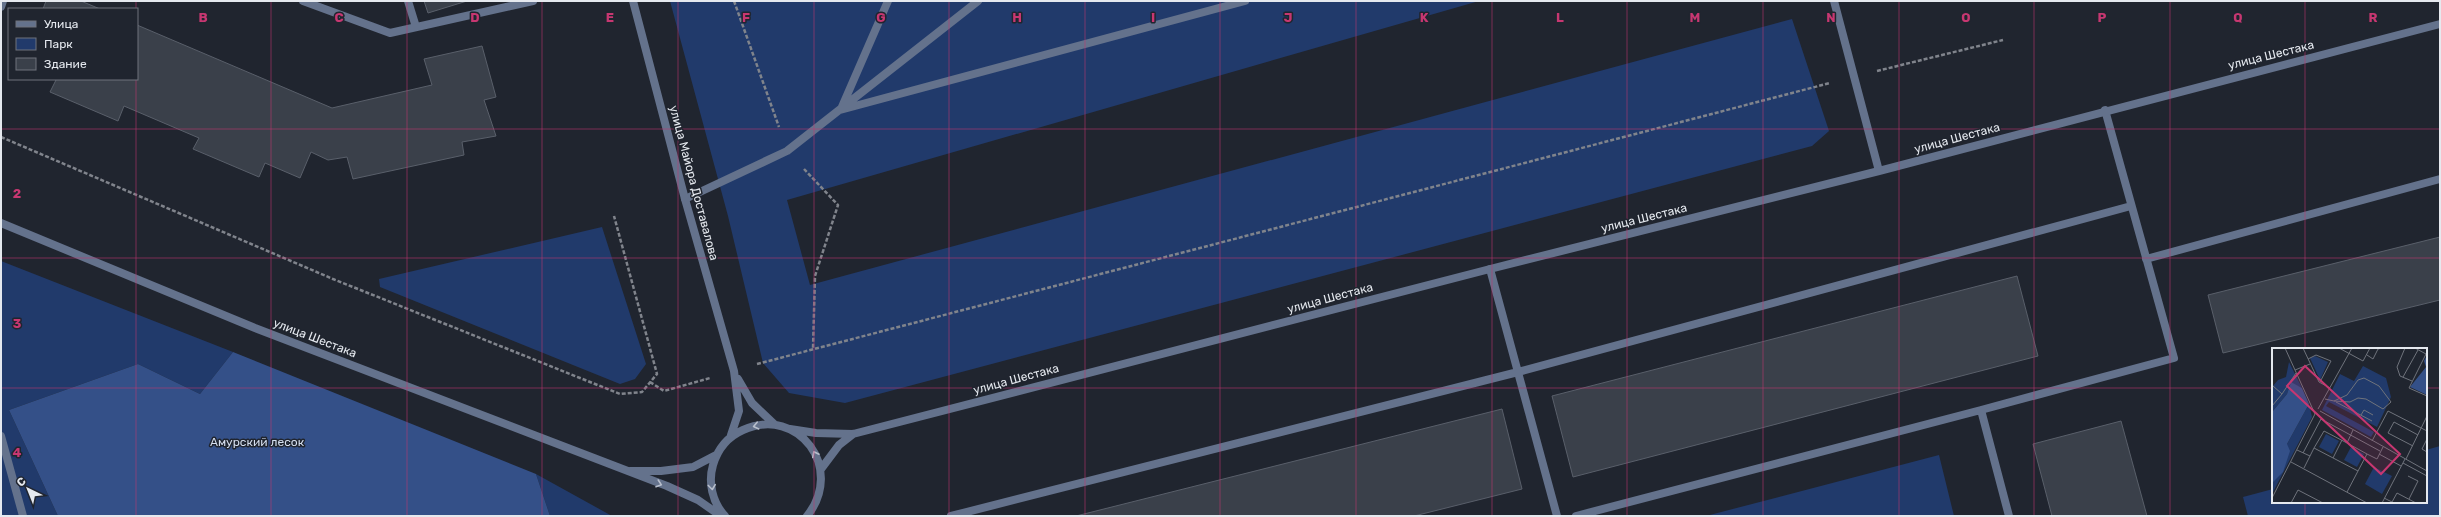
<svg xmlns="http://www.w3.org/2000/svg" width="2441" height="517" viewBox="0 0 2441 517" font-family="Rubik,sans-serif">
<style>
.green{fill:#213a6b}
.forest{fill:#345088}
.building{fill:#3a404a;stroke:#595f6a}
.lines{fill:none;stroke-linecap:round;stroke-linejoin:round}
.path{stroke:#80848c;stroke-width:2.5;stroke-dasharray:4 2;stroke-linecap:butt}
.service{stroke:#64728c;stroke-width:8}
.minor{stroke:#64728c;stroke-width:8}
.oneway{stroke:#b8bfcc}
.grid{fill:none;stroke:#c73771;stroke-width:1;stroke-opacity:0.55}
.labels{text-anchor:middle;stroke-width:3;stroke-linejoin:round;paint-order:stroke}
.street-label{font-size:12px;fill:#e5e9ef;stroke:#20252f}
.park-label{font-size:12px;fill:#d5dff0;stroke:#20252f}
.inset-road{fill:none;stroke:#6f737c;stroke-width:1}
.view{fill:#c73771;fill-opacity:0.15;stroke:#c73771;stroke-width:2}
.inset-edge{fill:none;stroke:#e5e9ef;stroke-width:2}
.grid-label{font-size:13px;text-anchor:middle;font-weight:bold;fill:#c73771;stroke:#20252f;stroke-width:3;stroke-linejoin:round;paint-order:stroke}
</style>
<rect width="100%" height="100%" fill="#20252f"/>
<path class="green" d="M 670,1 L 1479,1 L 787,200 L 810,285 L 1792,19 L 1829,131 L 1812,146 L 845,403 L 789,393 L 763,363 L 728,216 Z
M 602,227 L 646,364 L 635,379 L 620,384 L 380,287 L 379,279 Z
M 1,261 L 233,352 L 200,394 L 138,364 L 9,410 L 58,516 L 1,516 Z
M 2440,446 L 2440,516 L 2248,516 L 2243,497 L 2273,489 L 2273,502 L 2426,502 L 2426,450 Z
M 1939,455 L 1954,516 L 1706,516 Z
M 536,474 L 612,516 L 550,516 Z"/>
<path class="forest" d="M 233,352 L 536,474 L 550,516 L 58,516 L 9,410 L 138,364 L 200,394 Z"/>
<path class="building" d="M 46,1 L 81,1 L 100,9 L 43,9 Z
M 424,1 L 467,1 L 428,13 Z
M 137,25 L 332,108 L 432,85 L 424,59 L 482,46 L 496,97 L 484,100 L 496,136 L 462,142 L 464,155 L 353,179 L 347,157 L 328,160 L 311,152 L 300,178 L 265,163 L 259,177 L 193,149 L 199,138 L 124,106 L 118,121 L 50,92 L 56,80 L 53,79 L 137,79 Z
M 2440,237 L 2440,300 L 2223,353 L 2208,295 Z
M 2017,276 L 2038,356 L 1573,477 L 1552,396 Z
M 1502,409 L 1522,489 L 1414,516 L 1076,516 Z
M 2121,421 L 2147,516 L 2052,516 L 2033,444 Z"/>
<g class="lines">
<path class="path" d="M 734,1 L 779,127
M 1877,71 L 2003,40
M 1,137 L 333,279 L 620,394 L 642,392 L 657,374 L 614,216
M 804,169 L 838,205 L 815,276 L 813,348
M 757,364 L 1830,83
M 650,382 L 664,391 L 710,378"/>
<path class="service" d="M 1,7 L 3,1
M 841,109 L 888,1
M 840,110 L 1245,1
M 685,199 L 787,151 L 978,1
M 2146,259 L 2440,179
M 1490,269 L 1557,516
M 1981,410 L 2174,358 L 2105,110
M 1,436 L 23,516
M 951,516 L 1518,372 L 2131,206
M 1576,516 L 1981,410 L 2009,516"/>
<path class="minor" d="M 303,1 L 390,33 L 533,1
M 408,1 L 416,27
M 633,1 L 685,199 L 734,371 L 739,411 L 731,435
M 1834,1 L 1879,171
M 1,223 L 255,328 L 667,486 L 698,500 L 721,516
M 738,379 L 752,403 L 774,424
M 790,429 L 816,433 L 853,434 L 1490,269 L 1879,171 L 2440,24
M 821,469 L 839,445 L 853,434
M 630,471 L 661,471 L 693,467 L 716,455
M 725,516 C 712,502 708,482 713,465 C 718,448 727,437 743,430 C 799,405 845,469 807,516"/>
</g>
<defs><path id="oneway-chevron" d="M-2-3.5L2.5 0L-2 3.5" fill="none" stroke-width="1.6" stroke-linecap="round" stroke-linejoin="round"/></defs>
<g class="oneway">
<use href="#oneway-chevron" transform="translate(756 426) rotate(167)"/>
<use href="#oneway-chevron" transform="translate(815 454) rotate(-117)"/>
<use href="#oneway-chevron" transform="translate(659 484) rotate(19)"/>
<use href="#oneway-chevron" transform="translate(712 487) rotate(83)"/>
</g>
<path class="grid" d="M 136,1 L 136,9M 271,1 L 271,516M 407,1 L 407,516M 542,1 L 542,516M 678,1 L 678,516M 814,1 L 814,516M 949,1 L 949,516M 1085,1 L 1085,516M 1220,1 L 1220,516M 1356,1 L 1356,516M 1492,1 L 1492,516M 1627,1 L 1627,516M 1763,1 L 1763,516M 1899,1 L 1899,516M 2034,1 L 2034,516M 2170,1 L 2170,516M 2305,1 L 2305,349M 136,79 L 136,516M 1,129 L 2440,129M 1,258 L 2440,258M 1,388 L 2273,388M 2426,388 L 2440,388M 2305,502 L 2305,516"/>
<g class="labels">
<g class="street-label">
<text transform="translate(2271 55) rotate(-14)" y="4">улица Шестака</text>
<text transform="translate(1957 138) rotate(-15)" y="4">улица Шестака</text>
<text transform="translate(694 183) rotate(75)" y="4">улица Майора Доставалова</text>
<text transform="translate(1644 218) rotate(-14)" y="4">улица Шестака</text>
<text transform="translate(1330 298) rotate(-15)" y="4">улица Шестака</text>
<text transform="translate(315 338) rotate(21)" y="4">улица Шестака</text>
<text transform="translate(1016 379) rotate(-15)" y="4">улица Шестака</text>
</g>
<g class="park-label">
<text x="257" y="446">Амурский лесок</text>
</g>
</g>
<g transform="translate(2272 348)">
<rect width="155" height="155" fill="#20252f"/>
<path d="M 43,8 L 56,14 L 48,32 L 38,10 ZM 17,14 L 30,40 L 19,35 L 15,46 L 0,64 L 0,39 L 6,32 L 14,29 ZM 91,18 L 114,30 L 119,49 L 105,79 L 57,54 L 54,58 L 102,84 L 99,89 L 50,62 L 68,26 L 82,33 ZM 37,56 L 40,69 L 0,146 L 0,133 L 15,96 ZM 54,86 L 67,93 L 60,106 L 47,99 ZM 79,99 L 92,106 L 85,119 L 72,112 ZM 102,119 L 120,128 L 110,146 L 93,136 Z" fill="#213a6b"/>
<path d="M 155,7 L 155,47 L 138,39 L 154,19 L 152,13 ZM 19,34 L 30,40 L 37,56 L 15,96 L 18,103 L 11,124 L 1,134 L 0,64 L 15,46 Z" fill="#345088"/>
<path class="inset-road" d="M 31,0 L 47,34 L 58,40M 67,0 L 91,13 L 98,0M 133,0 L 125,19 L 128,28 L 140,33M 143,0 L 154,6M 155,4 L 137,40 L 155,48M 95,7 L 101,11 L 106,1 L 110,0M 36,11 L 44,7 L 59,13 L 48,34M 23,22 L 38,16M 131,29 L 146,2M 1,38 L 10,46 L 24,25M 53,51 L 62,53 L 75,47 L 86,32 L 92,30 L 107,38 L 119,54 L 111,61 L 94,51 L 86,50 L 78,54 L 62,53M 64,54 L 100,73M 0,58 L 10,46M 46,61 L 80,0M 48,63 L 155,123M 89,67 L 92,62 L 101,67M 155,91 L 150,101 L 155,104M 100,93 L 116,63 L 155,83M 75,95 L 95,106 L 86,123 L 42,100 L 52,83 L 75,95 L 81,82M 141,98 L 116,85 L 122,74 L 146,87M 25,102 L 38,108M 31,105 L 49,71 L 108,103M 95,106 L 105,111 L 111,99M 107,106 L 129,118M 61,110 L 70,92M 134,111 L 155,68M 19,114 L 95,155M 131,115 L 155,128M 32,120 L 42,100M 136,128 L 146,133 L 137,151M 75,144 L 86,123M 0,150 L 43,66 L 13,0M 112,150 L 120,154 L 125,145 L 144,155M 19,155 L 26,142 L 51,155M 110,155 L 133,111"/>
<path class="view" d="M 33,18 L 128,106 L 109,126 L 15,38 Z"/>
<rect width="155" height="155" class="inset-edge"/>
</g>
<g class="grid-label">
<text x="203" y="22">B</text>
<text x="339" y="22">C</text>
<text x="475" y="22">D</text>
<text x="610" y="22">E</text>
<text x="746" y="22">F</text>
<text x="881" y="22">G</text>
<text x="1017" y="22">H</text>
<text x="1153" y="22">I</text>
<text x="1288" y="22">J</text>
<text x="1424" y="22">K</text>
<text x="1560" y="22">L</text>
<text x="1695" y="22">M</text>
<text x="1831" y="22">N</text>
<text x="1966" y="22">O</text>
<text x="2102" y="22">P</text>
<text x="2238" y="22">Q</text>
<text x="2373" y="22">R</text>
<text x="17" y="198">2</text>
<text x="17" y="328">3</text>
<text x="17" y="457">4</text>
</g>
<rect width="2441" height="517" fill="none" stroke="#e5e9ef" stroke-width="4"/>
<rect x="8" y="8" width="130" height="72" fill="#20252f" stroke="#6f737c"/>
<rect x="16" y="21" width="20" height="6" fill="#64728c" stroke="#6f737c"/>
<text x="44" y="28" font-size="12" fill="#e5e9ef">Улица</text>
<rect x="16" y="38" width="20" height="12" fill="#213a6b" stroke="#6f737c"/>
<text x="44" y="48" font-size="12" fill="#e5e9ef">Парк</text>
<rect x="16" y="58" width="20" height="12" fill="#3a404a" stroke="#6f737c"/>
<text x="44" y="68" font-size="12" fill="#e5e9ef">Здание</text>
<g transform="translate(28 489) rotate(317)" stroke="#20252f" stroke-width="3" paint-order="stroke">
<path d="M0-3L7 15L0 10L-7 15Z" fill="#e5e9ef"/>
<text y="-6" font-size="11" font-weight="bold" text-anchor="middle" fill="#e5e9ef">С</text>
</g>
</svg>
